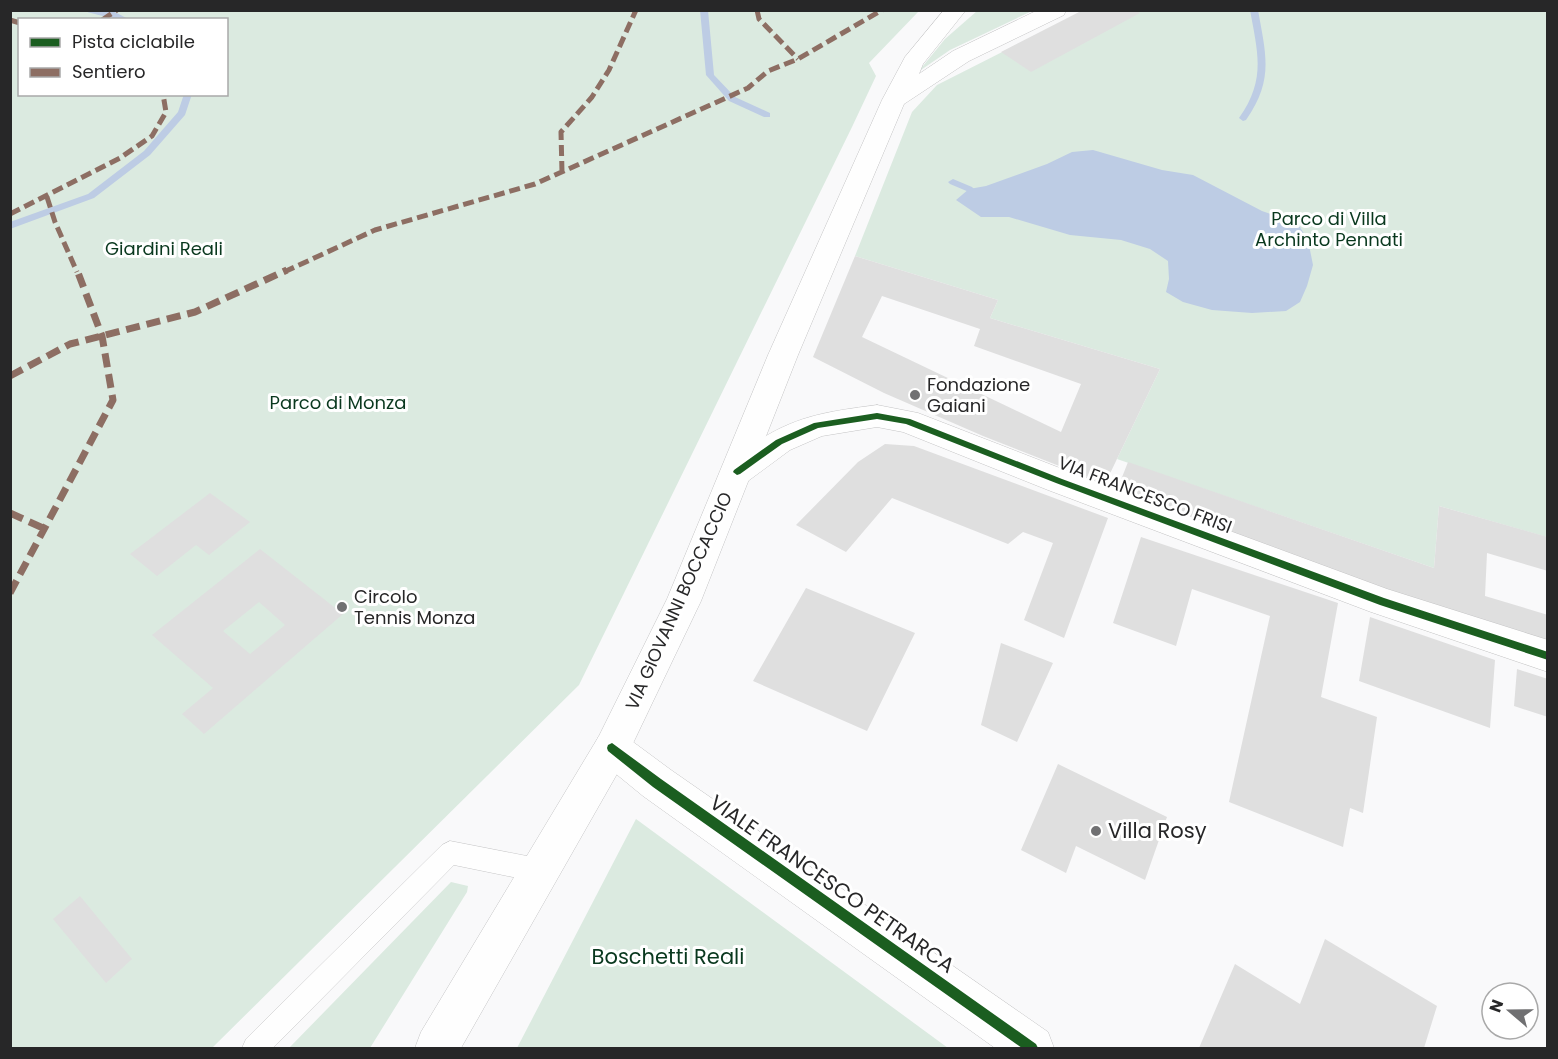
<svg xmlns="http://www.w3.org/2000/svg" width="1558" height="1059" viewBox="0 0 1558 1059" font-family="Poppins,sans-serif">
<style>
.green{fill:#dbeae0;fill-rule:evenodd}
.water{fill:#bdcce4}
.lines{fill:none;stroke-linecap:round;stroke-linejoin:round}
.stream{fill:#bdcce4;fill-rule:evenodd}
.building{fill:#dfdfdf;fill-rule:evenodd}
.service-casing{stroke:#c4c4c5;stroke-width:1}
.minor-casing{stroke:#c4c4c5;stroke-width:1}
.secondary-casing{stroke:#c4c4c5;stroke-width:1}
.service{fill:#fefefe;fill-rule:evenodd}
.minor{fill:#fefefe;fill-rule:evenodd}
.secondary{fill:#fefefe;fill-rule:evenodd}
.quiet-far1{stroke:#8d6e63;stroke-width:5;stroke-dasharray:11 5;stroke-linecap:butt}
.quiet{stroke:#8d6e63;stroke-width:7;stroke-dasharray:14 7;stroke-linecap:butt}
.cycleway-casing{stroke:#fff;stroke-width:4}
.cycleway{fill:#1b5e20;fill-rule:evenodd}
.poi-dot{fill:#707072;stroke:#fff;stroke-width:2}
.labels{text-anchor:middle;stroke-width:6;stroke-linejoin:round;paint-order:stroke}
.park-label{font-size:18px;fill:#09381e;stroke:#fff}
.poi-label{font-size:18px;fill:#272728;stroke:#fff;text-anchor:start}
.street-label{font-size:18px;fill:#272728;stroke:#fff}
.near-poi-label{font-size:21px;fill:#272728;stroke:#fff;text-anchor:start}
.near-street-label{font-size:21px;fill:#272728;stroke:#fff}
.near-park-label{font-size:21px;fill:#09381e;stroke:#fff}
</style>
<rect width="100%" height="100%" fill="#f9f9fa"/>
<path class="green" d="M 10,11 L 919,11 L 869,63 L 876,76 L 852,127 L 579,685 L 212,1048 L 11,1048 ZM 20,20 L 226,20 L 226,94 L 20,94 Z
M 977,11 L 1032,11 L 950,50 L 918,72 L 945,39 Z
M 1083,11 L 1547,11 L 1547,537 L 1439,506 L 1434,568 L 1117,459 L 1160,369 L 990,318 L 998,300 L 855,256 L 912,112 L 937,85 Z
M 636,819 L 948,1048 L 517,1048 Z
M 451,882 L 468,886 L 467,892 L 370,1048 L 289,1048 Z"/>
<path class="water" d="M 1093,150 L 1162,170 L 1193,175 L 1262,211 L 1298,224 L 1308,240 L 1313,265 L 1307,286 L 1300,302 L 1286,311 L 1252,313 L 1212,310 L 1183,302 L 1166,292 L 1169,279 L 1168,261 L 1150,249 L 1121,240 L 1070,235 L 1009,217 L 981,217 L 956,200 L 969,189 L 986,186 L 1047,164 L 1072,152 Z"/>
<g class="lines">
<path class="stream" d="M 82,10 L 115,12 L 130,20 C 120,20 91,14 82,10 Z
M 700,10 L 708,10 L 714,75 L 735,97 L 770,113 L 770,117 L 764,117 L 729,101 L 706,75 Z
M 1250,10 L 1258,10 C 1266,55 1274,80 1246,120 L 1243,121 L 1239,118 C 1266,80 1258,54 1250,10 Z
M 184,94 L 192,94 L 185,115 L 150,155 L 94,198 L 10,229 L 10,222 L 88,194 L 144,151 L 178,112 Z
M 953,179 L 972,187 L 974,189 L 969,192 L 950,184 L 948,182 Z"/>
</g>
<path class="building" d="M 1083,10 L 1135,10 L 1140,13 L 1031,72 L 1001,52 Z
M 855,256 L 998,300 L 990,318 L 1160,369 L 1105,484 L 983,436 L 884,393 L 813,357 ZM 882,296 L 980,329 L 974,346 L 1081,384 L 1061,432 L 862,337 Z
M 885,444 L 914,446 L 1108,518 L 1064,638 L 1024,620 L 1053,543 L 1023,532 L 1008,544 L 892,498 L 846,552 L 796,525 L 858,462 Z
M 1128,462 L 1434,568 L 1439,506 L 1548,537 L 1548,571 L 1487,553 L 1485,596 L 1548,615 L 1548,646 L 1115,495 Z
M 210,493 L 250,522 L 209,555 L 196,545 L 157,576 L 130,554 Z
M 1141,537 L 1338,603 L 1321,697 L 1377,717 L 1363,813 L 1350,808 L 1343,847 L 1229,802 L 1270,616 L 1192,589 L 1176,646 L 1113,623 Z
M 260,549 L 343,614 L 204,734 L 182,714 L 213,688 L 152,635 ZM 259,602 L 285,625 L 250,654 L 223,631 Z
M 806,588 L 915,633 L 867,731 L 753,681 Z
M 1370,617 L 1495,660 L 1490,728 L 1359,681 Z
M 1001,643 L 1053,663 L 1017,742 L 981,725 Z
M 1517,669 L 1548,679 L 1548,717 L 1514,706 Z
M 1058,764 L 1167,817 L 1145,880 L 1076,846 L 1066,873 L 1021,850 Z
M 80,896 L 132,959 L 106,983 L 53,919 Z
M 1325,939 L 1437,1006 L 1424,1048 L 1199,1048 L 1235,964 L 1300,1004 Z"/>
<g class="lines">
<defs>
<path id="service" d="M 450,841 L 542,859 L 550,863 L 554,871 L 550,879 L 542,883 L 454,865 L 273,1048 L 242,1048 L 246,1039 L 442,845 Z"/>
<path id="minor" d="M 877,405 L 918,413 L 1070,472 L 1387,589 L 1548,640 L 1548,672 L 1371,612 L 1048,490 L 903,432 L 877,427 L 822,436 L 790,450 L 748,481 L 737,484 L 726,481 L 721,472 C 727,460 738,455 749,447 C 793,416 825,412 877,405 Z
M 612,730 L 625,736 L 671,770 L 1048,1032 L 1054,1048 L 995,1048 L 643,796 L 599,760 L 593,748 L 599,736 Z"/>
<path id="secondary" d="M 944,10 L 966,10 L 923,64 L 919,74 L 953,51 L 1038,10 L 1066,10 L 1064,15 L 969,61 L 904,104 L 798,355 L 701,601 L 625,760 L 461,1048 L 415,1048 L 421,1032 L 599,736 L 667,599 L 768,355 L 882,100 L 905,57 Z"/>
</defs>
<use href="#service" class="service-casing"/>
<use href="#minor" class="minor-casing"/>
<use href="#secondary" class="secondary-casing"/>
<use href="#service" class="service"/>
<use href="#minor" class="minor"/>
<use href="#secondary" class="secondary"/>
<path class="quiet-far1" d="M 757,10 L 759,19 L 798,59
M 10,20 L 20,23
M 102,20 L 117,10
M 562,172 L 561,132 L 592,97 L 609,70 L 636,10
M 47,197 L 55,222 L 77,272
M 10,214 L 120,158 L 152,136 L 166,112 L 163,94
M 284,272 L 375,230 L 535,184 L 748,88 L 768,71 L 798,59 L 882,10"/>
<path class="quiet" d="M 10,376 L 70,344 L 195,312 L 287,270
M 10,513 L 43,528
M 10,593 L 113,400 L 102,336 L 77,270"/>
<defs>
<path id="cycleway" d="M 877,413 L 910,419 L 1062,479 L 1384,598 L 1548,652 L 1548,660 L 1380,605 L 1056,483 L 906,424 L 877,419 L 818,428 L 782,444 L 740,474 L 737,475 L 733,472 L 734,470 L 776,440 L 814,423 Z
M 612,743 L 661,779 L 1036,1044 L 1038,1048 L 1022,1048 L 653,787 L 608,751 L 607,748 L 608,745 Z"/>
</defs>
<use href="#cycleway" class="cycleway-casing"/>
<use href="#cycleway" class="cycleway"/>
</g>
<g class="poi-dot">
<circle cx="915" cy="395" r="6"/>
<circle cx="342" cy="607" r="6"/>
<circle cx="1096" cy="831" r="6"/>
</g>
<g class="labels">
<g class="park-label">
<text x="1329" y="225">Parco di Villa<tspan x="1329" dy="21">Archinto Pennati</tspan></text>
<text x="164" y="255">Giardini Reali</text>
<text x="338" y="409">Parco di Monza</text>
</g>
<g class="poi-label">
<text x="927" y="391">Fondazione<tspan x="927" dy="21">Gaiani</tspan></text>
<text x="354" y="603">Circolo<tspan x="354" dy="21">Tennis Monza</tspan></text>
</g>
<g class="street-label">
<text transform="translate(1145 495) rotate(21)" y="6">VIA FRANCESCO FRISI</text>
<text transform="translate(679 601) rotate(-66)" y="6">VIA GIOVANNI BOCCACCIO</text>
</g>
<g class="near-poi-label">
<text x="1108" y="838">Villa Rosy</text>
</g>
<g class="near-street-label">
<text transform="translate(832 884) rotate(35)" y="7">VIALE FRANCESCO PETRARCA</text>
</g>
<g class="near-park-label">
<text x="668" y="964">Boschetti Reali</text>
</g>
</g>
<rect width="1558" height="1059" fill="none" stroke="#272728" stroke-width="24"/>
<rect x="18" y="18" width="210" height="78" fill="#ffffff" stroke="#a9a9a9" stroke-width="1.5"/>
<rect x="30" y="38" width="30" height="9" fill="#1b5e20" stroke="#a9a9a9" stroke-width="1.5"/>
<text x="72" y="48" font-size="18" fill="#272728">Pista ciclabile</text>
<rect x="30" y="68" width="30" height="9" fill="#8d6e63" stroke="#a9a9a9" stroke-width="1.5"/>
<text x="72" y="78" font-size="18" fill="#272728">Sentiero</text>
<g transform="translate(1510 1011) rotate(290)"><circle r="28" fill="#ffffff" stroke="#a9a9a9" stroke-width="1.5"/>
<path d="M0-4.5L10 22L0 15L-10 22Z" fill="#707072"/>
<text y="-9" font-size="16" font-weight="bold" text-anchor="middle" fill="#272728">N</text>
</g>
</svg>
